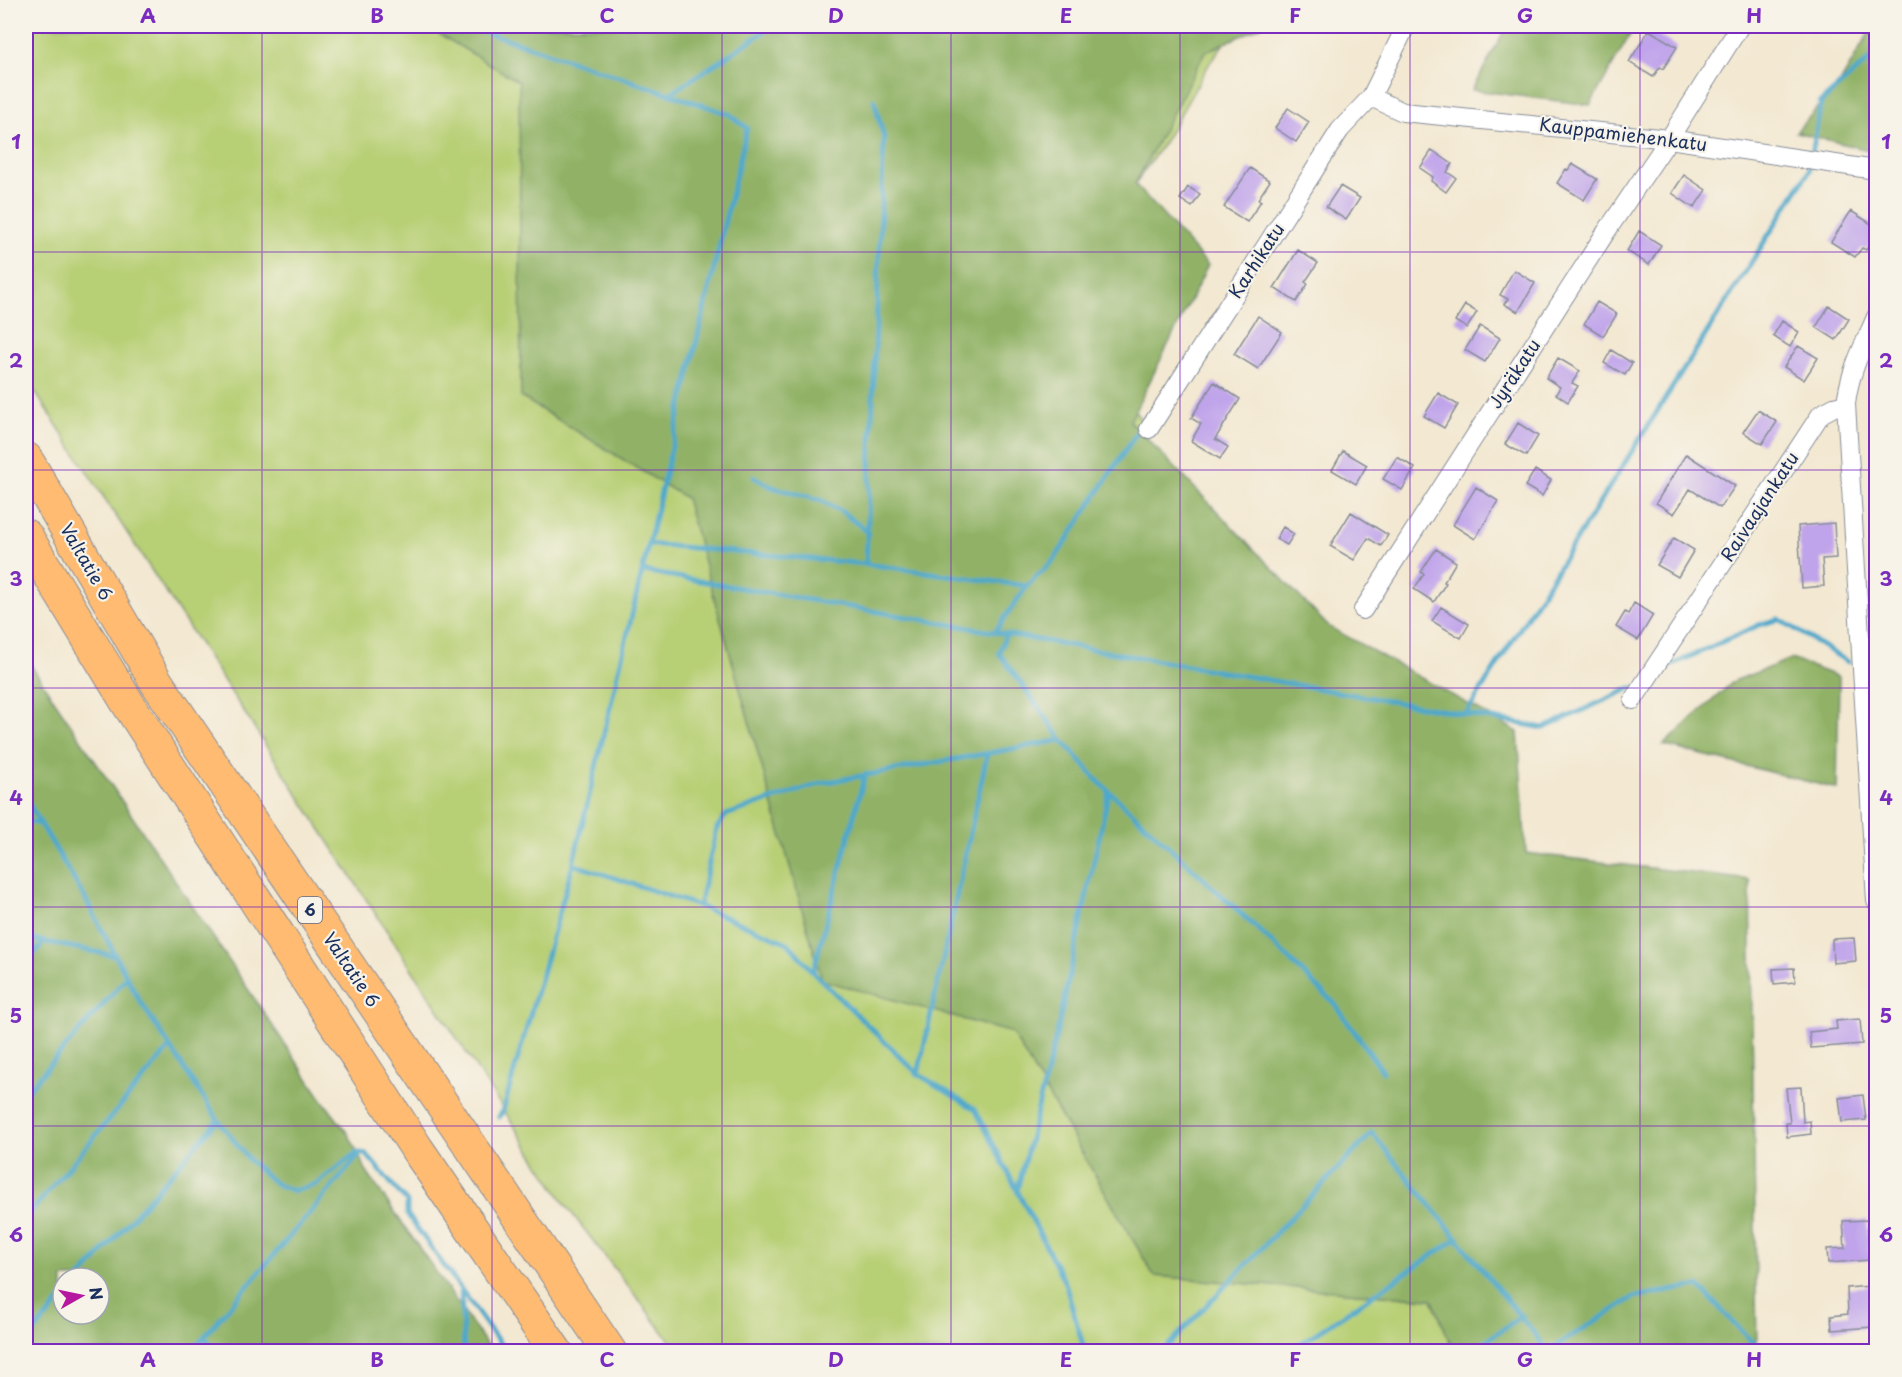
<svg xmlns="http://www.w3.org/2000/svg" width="1902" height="1377" viewBox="0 0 1902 1377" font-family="'Playpen Sans',sans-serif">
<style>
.green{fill:#b7cf74;stroke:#697f69;stroke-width:1.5}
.forest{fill:#91b266;stroke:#567062;stroke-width:1.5;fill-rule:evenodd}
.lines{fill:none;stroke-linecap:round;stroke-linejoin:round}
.stream{stroke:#4ea8cb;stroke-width:5}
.building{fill:#bfa3eb}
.street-casing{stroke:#878c98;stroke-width:20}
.highway-casing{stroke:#878c98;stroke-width:35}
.street{stroke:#fff;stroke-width:18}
.highway{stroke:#ffbb71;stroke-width:33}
.grid{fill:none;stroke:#7b2cbf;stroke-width:1.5;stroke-opacity:0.55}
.labels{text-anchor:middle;stroke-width:4.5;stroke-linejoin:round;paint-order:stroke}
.shield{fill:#f7f3e8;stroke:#5d6a87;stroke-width:1.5}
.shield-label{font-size:16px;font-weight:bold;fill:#1b2f5e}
.street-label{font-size:18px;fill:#1b2f5e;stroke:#f7f3e8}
.neatline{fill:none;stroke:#7b2cbf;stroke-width:2}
.grid-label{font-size:20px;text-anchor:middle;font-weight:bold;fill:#7b2cbf}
</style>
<rect width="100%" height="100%" fill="#f7f3e8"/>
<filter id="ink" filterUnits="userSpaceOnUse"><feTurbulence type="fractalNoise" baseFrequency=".0167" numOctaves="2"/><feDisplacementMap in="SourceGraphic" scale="12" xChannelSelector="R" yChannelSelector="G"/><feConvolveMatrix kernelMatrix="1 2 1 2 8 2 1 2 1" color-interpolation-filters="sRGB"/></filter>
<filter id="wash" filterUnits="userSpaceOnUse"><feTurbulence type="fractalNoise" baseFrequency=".008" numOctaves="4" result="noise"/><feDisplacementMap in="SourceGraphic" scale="24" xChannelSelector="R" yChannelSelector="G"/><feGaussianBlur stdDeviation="1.35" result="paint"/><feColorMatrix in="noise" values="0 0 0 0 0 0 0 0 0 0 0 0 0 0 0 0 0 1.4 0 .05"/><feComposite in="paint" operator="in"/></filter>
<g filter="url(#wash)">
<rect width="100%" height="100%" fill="#f3e8d1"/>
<path class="green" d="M 26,26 L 1237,26 L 1211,61 L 1165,141 L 1114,214 L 1131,404 L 1147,430 L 1229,1282 L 1432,1299 L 1454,1351 L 678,1351 L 567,1207 L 26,378 Z"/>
<path class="forest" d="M 426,26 L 1262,26 L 1205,52 L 1135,184 L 1208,265 L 1130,421 L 1328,626 L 1518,732 L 1526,853 L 1750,880 L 1757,1351 L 1454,1351 L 1432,1299 L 1154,1276 L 1012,1033 L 822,980 L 686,498 L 521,397 L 519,82 Z
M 1507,26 L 1635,26 L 1590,105 L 1472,90 Z
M 1873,26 L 1876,26 L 1876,63 L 1871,71 L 1876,73 L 1876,152 L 1796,132 L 1841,81 Z
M 26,658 L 321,1098 L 349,1135 L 368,1174 L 491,1351 L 26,1351 ZM 63,1278 L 99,1278 L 99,1314 L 63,1314 Z
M 1791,659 L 1839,677 L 1837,789 L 1663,745 L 1734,681 Z"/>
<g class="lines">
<path class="stream" d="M 468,26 L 729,114 L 747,128 L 573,864 L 503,1111 L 499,1117
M 671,93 L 773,26
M 754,477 L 772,487 L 820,500 L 841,511 L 868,532
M 649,544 L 866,564 L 1027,586
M 866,564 L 884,138 L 874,100
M 643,571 L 1544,728 L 1631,688 L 1635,688
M 995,632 L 1027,586 L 1054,560 L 1145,420
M 1006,634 L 999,653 L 1062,740 L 1097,780 L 1262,933 L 1334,1003 L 1383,1072
M 1645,689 L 1652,690 L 1665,668 L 1759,625 L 1779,619 L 1848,662
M 1466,714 L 1809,171 L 1821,102 L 1876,54
M 26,799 L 86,900 L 138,998 L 218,1120 L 250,1161 L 276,1184 L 294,1191 L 317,1184 L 356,1153 L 366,1154 L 407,1202 L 407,1214 L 506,1352
M 26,821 L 40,824
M 573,864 L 699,906 L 788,943 L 813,972 L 918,1074 L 975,1109 L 1065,1283 L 1085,1352
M 699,906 L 717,828 L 726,815 L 822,783 L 1062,740
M 26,938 L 116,956
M 26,964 L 44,942
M 813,972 L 865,774
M 918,1074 L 987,755
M 26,1092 L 127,977
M 1017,1191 L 1058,1028 L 1109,791
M 26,1218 L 170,1047
M 80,1278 L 218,1120
M 461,1291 L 464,1352
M 204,1337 L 219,1352
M 26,1341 L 63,1298
M 1548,1351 L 1634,1297 L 1699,1286 L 1749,1339 L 1764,1352
M 191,1352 L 361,1153
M 1162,1352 L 1372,1133 L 1549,1352
M 1288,1352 L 1458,1238
M 1469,1352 L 1522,1316"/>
</g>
<g id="blocks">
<path class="building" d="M 1649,30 L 1677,47 L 1663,69 L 1660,67 L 1653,77 L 1629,62 Z
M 1288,108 L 1309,122 L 1296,142 L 1275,128 Z
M 1432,150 L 1452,164 L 1447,172 L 1456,178 L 1446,192 L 1431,181 L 1433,177 L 1420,168 Z
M 1572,164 L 1597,179 L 1584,200 L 1557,183 L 1566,169 L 1568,170 Z
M 1250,168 L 1270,181 L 1258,199 L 1261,201 L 1247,222 L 1224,207 Z
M 1684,175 L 1706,190 L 1694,208 L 1672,193 Z
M 1340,186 L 1360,198 L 1346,220 L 1326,207 Z
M 1188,187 L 1200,194 L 1192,207 L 1180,199 Z
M 1851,211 L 1876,227 L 1876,233 L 1866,250 L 1862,248 L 1855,257 L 1831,242 Z
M 1639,231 L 1661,245 L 1649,265 L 1627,251 Z
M 1298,250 L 1318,263 L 1305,282 L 1308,284 L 1296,302 L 1274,288 Z
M 1514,270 L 1535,283 L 1518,312 L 1504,304 L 1508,299 L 1500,295 Z
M 1597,302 L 1617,314 L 1603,336 L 1584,324 Z
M 1465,305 L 1477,312 L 1467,328 L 1455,321 Z
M 1829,306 L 1849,319 L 1836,340 L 1816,327 Z
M 1258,316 L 1282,332 L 1258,369 L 1234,354 Z
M 1782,321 L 1799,332 L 1790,347 L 1773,336 Z
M 1480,326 L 1500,338 L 1485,362 L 1465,350 Z
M 1798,346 L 1818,358 L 1804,380 L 1784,367 Z
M 1611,350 L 1632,363 L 1625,375 L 1604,363 Z
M 1558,358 L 1580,371 L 1572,383 L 1578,386 L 1568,402 L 1556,394 L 1560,387 L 1546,378 Z
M 1214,382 L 1240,399 L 1215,439 L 1228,447 L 1220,459 L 1191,441 L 1201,424 L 1191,418 Z
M 1438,393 L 1458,405 L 1444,428 L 1424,416 Z
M 1758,410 L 1777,422 L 1762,444 L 1743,432 Z
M 1518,423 L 1538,436 L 1526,456 L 1505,444 Z
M 1343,451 L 1367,465 L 1356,484 L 1332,470 Z
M 1686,454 L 1735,486 L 1720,508 L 1690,489 L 1674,514 L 1656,503 Z
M 1397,457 L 1415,468 L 1402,490 L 1383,479 Z
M 1535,470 L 1551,480 L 1542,496 L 1525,486 Z
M 1476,487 L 1498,501 L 1475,539 L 1453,525 Z
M 1351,512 L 1388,535 L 1381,546 L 1368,538 L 1354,560 L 1330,546 Z
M 1834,523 L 1836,558 L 1822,559 L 1824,586 L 1802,588 L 1798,526 Z
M 1283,527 L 1294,534 L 1287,545 L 1276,539 Z
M 1674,538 L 1694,550 L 1678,577 L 1657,565 Z
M 1436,549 L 1456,562 L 1444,582 L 1446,583 L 1434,602 L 1414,589 L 1424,574 L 1421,572 Z
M 1634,603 L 1653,615 L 1638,640 L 1616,627 L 1625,612 L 1628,614 Z
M 1441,607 L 1469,624 L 1461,638 L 1432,621 Z
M 1854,938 L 1856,961 L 1833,963 L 1832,939 Z
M 1794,968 L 1795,982 L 1774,984 L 1773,969 Z
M 1860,1019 L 1862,1044 L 1811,1048 L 1809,1032 L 1837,1029 L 1836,1021 Z
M 1801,1087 L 1803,1122 L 1810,1121 L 1811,1134 L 1787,1137 L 1786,1123 L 1790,1123 L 1786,1088 Z
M 1863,1095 L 1866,1120 L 1842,1122 L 1839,1098 Z
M 1867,1220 L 1870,1260 L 1828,1263 L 1827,1249 L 1845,1248 L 1843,1221 Z
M 1870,1286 L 1873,1327 L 1832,1330 L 1831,1316 L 1848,1314 L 1847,1288 Z"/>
</g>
</g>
<g filter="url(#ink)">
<use href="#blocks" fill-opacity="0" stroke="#878c98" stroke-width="1.5"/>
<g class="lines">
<defs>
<path id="street" d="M 1371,97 L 1403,112 L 1669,139 L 1876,170
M 1846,404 L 1876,901
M 1149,429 L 1340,130 L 1371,97 L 1406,26
M 1363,610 L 1606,232 L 1669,139 L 1740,26
M 1633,700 L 1821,414 L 1834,407 L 1846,404 C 1849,372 1864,345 1876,317"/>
<path id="highway" d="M 26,459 L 157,683 L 610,1352
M 26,536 L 127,702 L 417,1149 L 556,1352"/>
</defs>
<use href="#street" class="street-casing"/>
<use href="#highway" class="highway-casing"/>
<use href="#street" class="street"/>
<use href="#highway" class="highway"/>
</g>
</g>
<path class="grid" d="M 262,26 L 262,1352M 492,26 L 492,1352M 722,26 L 722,1352M 951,26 L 951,1352M 1180,26 L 1180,1352M 1410,26 L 1410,1352M 1640,26 L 1640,1352M 26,252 L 1876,252M 26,470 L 1876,470M 26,688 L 1876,688M 26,907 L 1876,907M 26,1126 L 1876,1126"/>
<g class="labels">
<rect class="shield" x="298" y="897" width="24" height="26" rx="4.5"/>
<g class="shield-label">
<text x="310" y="916">6</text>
</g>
<g class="street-label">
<text transform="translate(1623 135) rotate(7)" y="6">Kauppamiehenkatu</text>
<text transform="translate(1257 261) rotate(-57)" y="6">Karhikatu</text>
<text transform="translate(1515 374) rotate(-57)" y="6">Jyräkatu</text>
<text transform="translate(1760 507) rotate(-57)" y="6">Raivaajankatu</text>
<text transform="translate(86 562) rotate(60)" y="6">Valtatie 6</text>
<text transform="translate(351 970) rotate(56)" y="6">Valtatie 6</text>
</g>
</g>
<rect width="1902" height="1377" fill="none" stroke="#f7f3e8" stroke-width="66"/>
<g transform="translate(81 1296) rotate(81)"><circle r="28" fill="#f7f3e8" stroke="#9fa5b1" stroke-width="1.5"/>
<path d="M0-4.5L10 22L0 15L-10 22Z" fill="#b5179e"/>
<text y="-9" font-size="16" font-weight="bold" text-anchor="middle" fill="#1b2f5e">N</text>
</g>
<rect x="33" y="33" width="1836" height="1311" class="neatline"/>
<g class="grid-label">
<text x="148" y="23">A</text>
<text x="377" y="23">B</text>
<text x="607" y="23">C</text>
<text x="836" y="23">D</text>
<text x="1066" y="23">E</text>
<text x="1295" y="23">F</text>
<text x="1525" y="23">G</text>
<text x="1754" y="23">H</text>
<text x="16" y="149">1</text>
<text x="1886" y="149">1</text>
<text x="16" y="368">2</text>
<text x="1886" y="368">2</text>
<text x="16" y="586">3</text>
<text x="1886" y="586">3</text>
<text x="16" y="805">4</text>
<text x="1886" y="805">4</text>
<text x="16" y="1023">5</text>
<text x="1886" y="1023">5</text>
<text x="16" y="1242">6</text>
<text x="1886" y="1242">6</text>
<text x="148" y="1367">A</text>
<text x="377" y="1367">B</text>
<text x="607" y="1367">C</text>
<text x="836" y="1367">D</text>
<text x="1066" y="1367">E</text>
<text x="1295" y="1367">F</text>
<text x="1525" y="1367">G</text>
<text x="1754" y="1367">H</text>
</g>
</svg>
